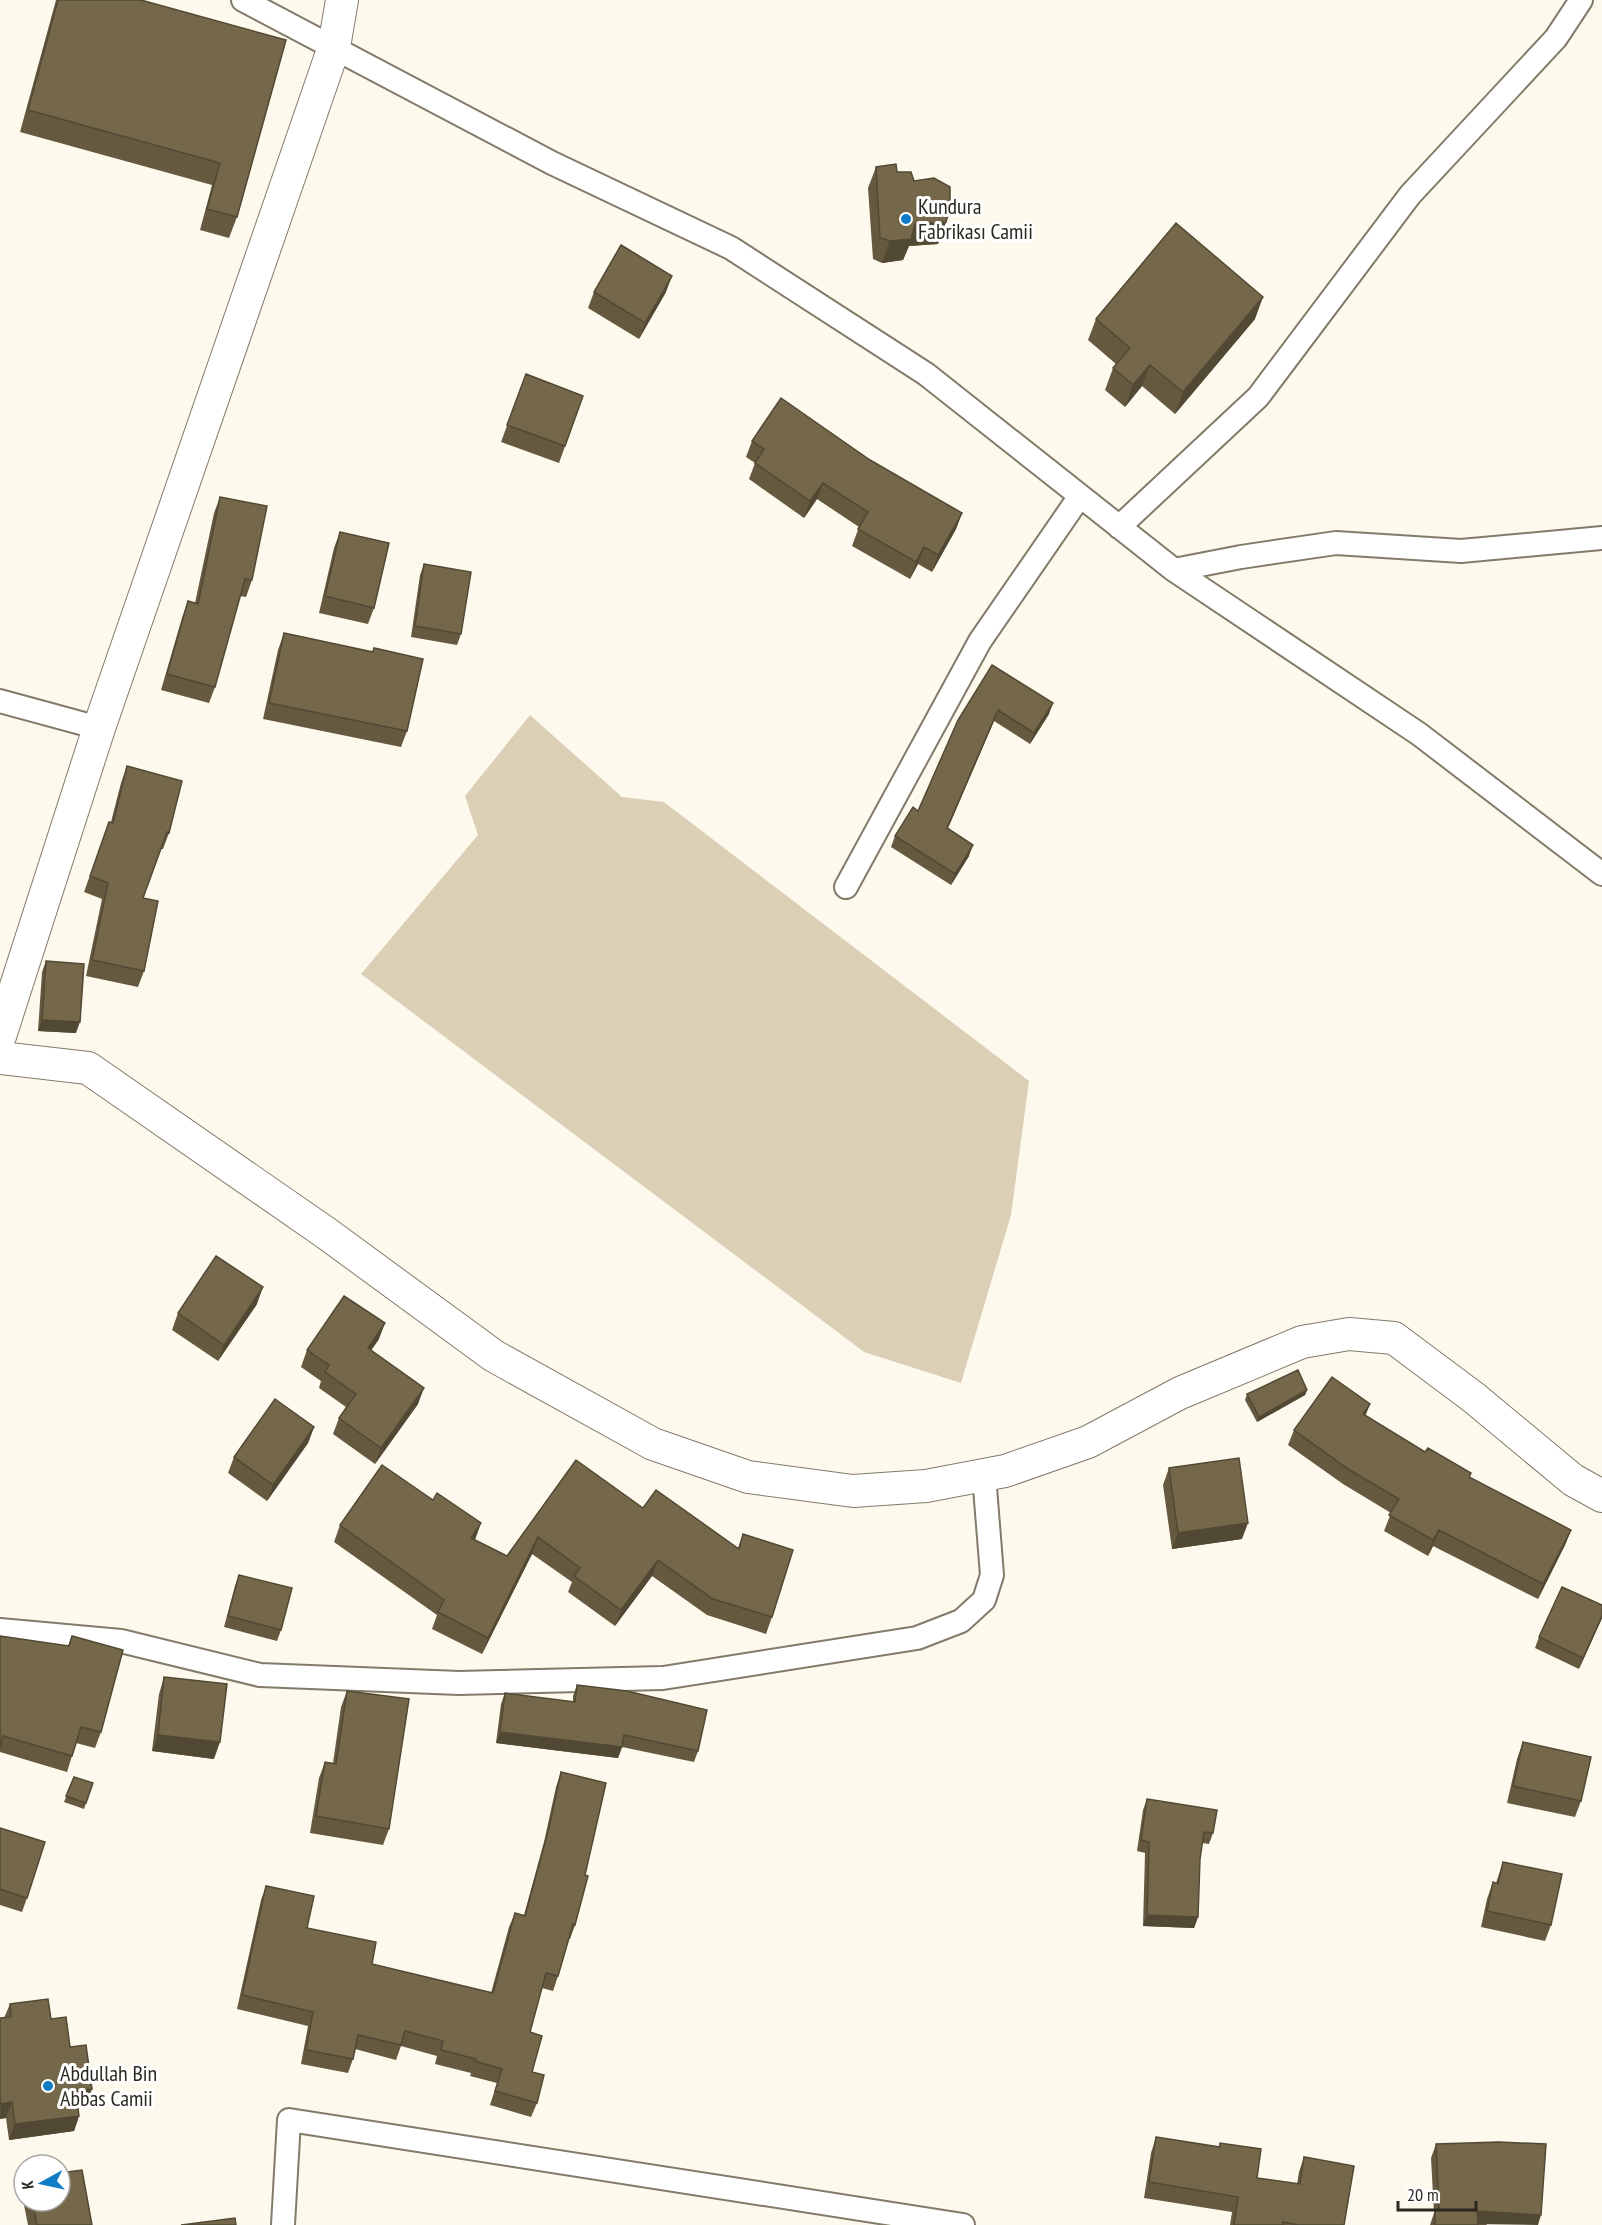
<svg xmlns="http://www.w3.org/2000/svg" width="1602" height="2225" viewBox="0 0 1602 2225" font-family="'PT Sans Narrow',sans-serif">
<style>
.green{fill:#dbcfb6}
.lines{fill:none;stroke-linecap:round;stroke-linejoin:round}
.street-casing{stroke:#837b6a;stroke-width:26}
.secondary-casing{stroke:#837b6a;stroke-width:34}
.street{stroke:#fff;stroke-width:22}
.secondary{stroke:#fff;stroke-width:32}
.wall{fill:#655940}
.shaded-wall{fill:#524934}
.building{fill:#75684a;stroke:#524934;stroke-width:1.5}
.poi-dot{fill:#107cc6;stroke:#fff;stroke-width:2}
.labels{text-anchor:middle;stroke-width:6;stroke-linejoin:round;paint-order:stroke}
.poi-label{font-size:22px;fill:#2d2922;stroke:#fff;text-anchor:start}
</style>
<rect width="100%" height="100%" fill="#fef9ed"/>
<path class="green" d="M 530,715 L 622,797 L 664,802 L 1029,1081 L 1011,1215 L 961,1383 L 864,1352 L 361,974 L 478,835 L 465,796 Z"/>
<g class="lines">
<defs>
<path id="street" d="M 243,0 L 552,163 L 731,248 L 926,374 L 1174,570 L 1419,734 L 1602,874
M 1119,527 L 1258,397 L 1410,195 L 1556,38 L 1581,0
M 1174,570 L 1241,557 L 1336,543 L 1461,551 L 1602,538
M 0,701 L 99,728
M 846,887 L 980,641 L 1080,496
M 0,1630 L 121,1641 L 260,1675 L 459,1683 L 663,1678 L 917,1638 L 961,1621 L 984,1600 L 992,1575 L 984,1475
M 283,2225 L 289,2120 L 963,2225"/>
<path id="secondary" d="M 0,1036 L 99,728 L 334,47 L 342,0
M 0,1058 L 88,1068 L 326,1233 L 494,1356 L 653,1444 L 748,1477 L 853,1491 L 926,1486 L 1005,1471 L 1088,1442 L 1180,1393 L 1302,1342 L 1349,1334 L 1394,1338 L 1473,1397 L 1573,1480 L 1602,1496"/>
</defs>
<use href="#street" class="street-casing"/>
<use href="#secondary" class="secondary-casing"/>
<use href="#street" class="street"/>
<use href="#secondary" class="secondary"/>
</g>
<path class="wall" d="M 56,0 L 141,0 L 286,40 L 237,217 L 229,238 L 200,230 L 212,185 L 20,132 Z
M 876,167 L 897,172 L 914,181 L 946,222 L 938,244 L 909,246 L 903,260 L 882,263 L 873,259 L 868,188 Z
M 594,292 L 666,292 L 639,339 L 588,308 Z
M 1096,319 L 1255,319 L 1175,414 L 1142,386 L 1125,407 L 1105,390 L 1113,368 L 1116,364 L 1088,340 Z
M 526,374 L 583,396 L 559,463 L 501,442 Z
M 752,441 L 962,513 L 956,529 L 932,572 L 918,564 L 910,579 L 852,546 L 859,527 L 817,499 L 804,518 L 749,479 L 755,463 L 746,457 Z
M 220,497 L 252,580 L 246,597 L 240,596 L 215,687 L 209,703 L 161,690 L 182,618 L 188,601 L 195,603 L 214,513 Z
M 340,532 L 374,608 L 368,624 L 319,613 L 334,548 Z
M 424,564 L 461,634 L 457,645 L 411,637 L 420,575 Z
M 284,633 L 372,652 L 374,648 L 407,731 L 401,747 L 263,719 L 278,650 Z
M 992,665 L 1049,714 L 1030,744 L 994,721 L 947,829 L 969,856 L 951,885 L 891,847 L 895,836 L 918,811 Z
M 127,766 L 169,833 L 163,849 L 161,849 L 143,898 L 144,971 L 138,987 L 86,976 L 102,899 L 84,892 L 109,822 L 111,822 L 121,783 Z
M 46,961 L 76,1033 L 38,1031 L 42,972 Z
M 257,1304 L 218,1361 L 172,1330 L 178,1313 Z
M 379,1339 L 371,1350 L 418,1404 L 375,1464 L 333,1434 L 339,1418 L 346,1407 L 319,1388 L 321,1381 L 301,1367 L 307,1350 Z
M 1307,1390 L 1305,1395 L 1257,1422 L 1245,1400 L 1247,1394 Z
M 1370,1404 L 1365,1416 L 1425,1452 L 1471,1473 L 1470,1478 L 1571,1530 L 1565,1545 L 1538,1599 L 1433,1546 L 1428,1556 L 1384,1531 L 1391,1513 L 1343,1484 L 1288,1445 L 1294,1430 Z
M 314,1427 L 308,1443 L 267,1501 L 228,1473 L 234,1457 Z
M 576,1460 L 643,1508 L 738,1548 L 743,1534 L 772,1617 L 766,1634 L 707,1615 L 652,1576 L 615,1626 L 568,1592 L 572,1582 L 532,1554 L 482,1654 L 432,1629 L 437,1615 L 334,1542 L 340,1525 L 475,1540 L 507,1556 Z
M 1169,1468 L 1242,1539 L 1172,1549 L 1163,1485 Z
M 239,1575 L 281,1630 L 277,1641 L 224,1627 L 235,1586 Z
M 1602,1605 L 1602,1618 L 1579,1669 L 1535,1648 L 1539,1637 Z
M 0,1636 L 68,1646 L 72,1636 L 101,1732 L 95,1748 L 76,1743 L 67,1772 L 0,1752 Z
M 164,1677 L 214,1759 L 152,1751 L 159,1694 Z
M 577,1685 L 698,1751 L 694,1762 L 622,1747 L 618,1758 L 496,1743 L 501,1704 L 505,1693 L 573,1702 L 573,1696 Z
M 347,1691 L 389,1829 L 383,1845 L 310,1833 L 319,1778 L 325,1762 L 333,1763 L 341,1707 Z
M 1523,1742 L 1581,1801 L 1575,1817 L 1507,1803 L 1517,1759 Z
M 561,1772 L 585,1875 L 575,1925 L 570,1939 L 569,1939 L 558,1976 L 553,1991 L 542,1988 L 530,2032 L 532,2072 L 537,2103 L 531,2117 L 490,2105 L 497,2083 L 470,2076 L 471,2073 L 435,2064 L 437,2056 L 401,2046 L 396,2060 L 355,2049 L 353,2059 L 348,2073 L 301,2064 L 308,2026 L 237,2009 L 261,1900 L 266,1886 L 307,1928 L 372,1964 L 491,1993 L 509,1927 L 515,1913 L 524,1915 L 544,1842 L 556,1787 Z
M 74,1777 L 93,1783 L 84,1809 L 64,1802 Z
M 1147,1799 L 1213,1833 L 1209,1844 L 1202,1843 L 1200,1859 L 1198,1917 L 1194,1928 L 1143,1926 L 1145,1853 L 1137,1851 L 1143,1810 Z
M 0,1828 L 27,1898 L 22,1912 L 0,1905 Z
M 1503,1862 L 1551,1925 L 1545,1941 L 1481,1927 L 1487,1899 L 1493,1882 L 1496,1883 Z
M 10,2004 L 51,2019 L 70,2047 L 86,2105 L 78,2106 L 79,2116 L 74,2131 L 9,2140 L 6,2118 L 0,2119 L 0,2018 L 4,2018 Z
M 1156,2137 L 1219,2147 L 1220,2143 L 1257,2178 L 1297,2184 L 1299,2172 L 1304,2157 L 1344,2225 L 1230,2225 L 1232,2212 L 1144,2198 L 1151,2153 Z
M 1436,2144 L 1487,2225 L 1430,2225 L 1434,2213 L 1431,2158 Z
M 24,2191 L 24,2201 L 60,2201 L 92,2225 L 28,2225 L 22,2195 Z"/>
<path class="shaded-wall" d="M 946,222 L 938,244 L 909,246 L 903,260 L 882,263 L 890,241 L 915,224 Z
M 672,276 L 666,292 L 639,339 L 645,323 Z
M 1263,297 L 1255,319 L 1175,414 L 1183,392 Z
M 1150,365 L 1142,386 L 1125,407 L 1133,385 Z
M 823,483 L 817,499 L 804,518 L 810,501 Z
M 962,513 L 956,529 L 932,572 L 938,555 Z
M 924,547 L 918,564 L 910,579 L 916,562 Z
M 1053,703 L 1049,714 L 1030,744 L 1034,733 Z
M 998,710 L 994,721 L 943,840 L 947,828 Z
M 973,845 L 969,856 L 951,885 L 955,874 Z
M 42,1020 L 80,1022 L 76,1033 L 38,1031 Z
M 263,1287 L 257,1304 L 218,1361 L 224,1345 Z
M 385,1323 L 379,1339 L 362,1364 L 368,1348 Z
M 424,1388 L 418,1404 L 375,1464 L 381,1448 Z
M 1307,1390 L 1305,1395 L 1257,1422 L 1259,1417 Z
M 1370,1404 L 1364,1419 L 1363,1414 Z
M 314,1427 L 308,1443 L 267,1501 L 273,1485 Z
M 481,1523 L 475,1540 L 471,1538 Z
M 1248,1523 L 1242,1539 L 1172,1549 L 1178,1533 Z
M 1439,1530 L 1433,1546 L 1428,1556 L 1433,1540 Z
M 1571,1530 L 1565,1545 L 1538,1599 L 1543,1584 Z
M 538,1537 L 532,1554 L 482,1654 L 488,1638 Z
M 658,1560 L 652,1576 L 615,1626 L 621,1610 Z
M 1602,1616 L 1602,1618 L 1579,1669 L 1583,1658 Z
M 500,1732 L 622,1747 L 618,1758 L 496,1743 Z
M 158,1735 L 220,1742 L 214,1759 L 152,1751 Z
M 1147,1915 L 1198,1917 L 1194,1928 L 1143,1926 Z
M 92,2089 L 86,2105 L 70,2107 L 76,2091 Z
M 12,2102 L 6,2118 L 0,2119 L 1,2104 Z
M 79,2116 L 74,2131 L 9,2140 L 15,2124 Z
M 1477,2211 L 1541,2215 L 1538,2225 L 1472,2224 Z"/>
<path class="building" d="M 58,0 L 141,0 L 286,40 L 237,217 L 207,209 L 220,163 L 28,110 Z
M 896,164 L 897,172 L 911,172 L 914,181 L 934,178 L 950,187 L 950,208 L 946,222 L 915,224 L 911,239 L 890,241 L 880,238 L 876,167 Z
M 1176,223 L 1263,297 L 1183,392 L 1150,365 L 1133,385 L 1113,368 L 1130,348 L 1096,319 Z
M 621,245 L 672,276 L 645,323 L 594,292 Z
M 526,374 L 583,396 L 565,446 L 507,425 Z
M 781,398 L 870,460 L 962,513 L 938,555 L 924,547 L 916,562 L 858,529 L 868,512 L 823,483 L 810,501 L 755,463 L 764,449 L 752,441 Z
M 220,497 L 267,506 L 252,580 L 245,579 L 215,687 L 167,674 L 188,601 L 198,604 Z
M 340,532 L 389,543 L 374,608 L 325,596 Z
M 424,564 L 471,572 L 461,634 L 415,626 Z
M 284,633 L 373,652 L 374,648 L 423,659 L 407,731 L 269,703 Z
M 992,665 L 1053,703 L 1034,733 L 998,710 L 947,828 L 973,845 L 955,874 L 895,836 L 913,807 L 918,811 L 958,720 Z
M 127,766 L 182,781 L 169,833 L 167,832 L 143,898 L 158,901 L 144,971 L 92,960 L 108,883 L 90,876 L 109,822 L 113,823 Z
M 46,961 L 84,964 L 80,1022 L 42,1020 Z
M 216,1256 L 263,1287 L 224,1345 L 178,1313 Z
M 344,1296 L 385,1323 L 368,1348 L 424,1388 L 381,1448 L 339,1418 L 356,1394 L 325,1372 L 329,1365 L 307,1350 Z
M 1298,1370 L 1307,1390 L 1259,1417 L 1247,1394 Z
M 1332,1377 L 1370,1404 L 1363,1414 L 1425,1452 L 1428,1448 L 1471,1473 L 1469,1477 L 1571,1530 L 1543,1584 L 1439,1530 L 1433,1540 L 1389,1515 L 1399,1499 L 1348,1469 L 1294,1430 Z
M 275,1399 L 314,1427 L 273,1485 L 234,1457 Z
M 1239,1458 L 1248,1523 L 1178,1533 L 1169,1468 Z
M 576,1460 L 643,1508 L 656,1490 L 739,1549 L 743,1534 L 793,1550 L 772,1617 L 713,1599 L 658,1560 L 621,1610 L 574,1576 L 580,1568 L 538,1537 L 488,1638 L 438,1612 L 444,1600 L 340,1525 L 382,1465 L 433,1500 L 437,1493 L 481,1523 L 471,1538 L 507,1556 Z
M 239,1575 L 292,1588 L 281,1630 L 228,1616 Z
M 1562,1587 L 1602,1605 L 1602,1616 L 1583,1658 L 1539,1637 Z
M 0,1636 L 69,1646 L 72,1636 L 123,1650 L 101,1732 L 81,1727 L 72,1756 L 3,1736 L 0,1748 Z
M 164,1677 L 227,1684 L 220,1742 L 158,1735 Z
M 577,1685 L 627,1691 L 707,1710 L 698,1751 L 624,1735 L 622,1747 L 500,1732 L 505,1693 L 575,1702 Z
M 347,1691 L 409,1699 L 389,1829 L 316,1816 L 325,1762 L 336,1764 Z
M 1523,1742 L 1591,1757 L 1581,1801 L 1513,1786 Z
M 561,1772 L 606,1783 L 585,1875 L 588,1876 L 575,1925 L 573,1924 L 558,1976 L 546,1973 L 530,2032 L 542,2036 L 532,2072 L 544,2075 L 537,2103 L 495,2091 L 502,2069 L 475,2061 L 476,2059 L 441,2050 L 443,2041 L 405,2031 L 401,2045 L 358,2035 L 353,2059 L 306,2050 L 313,2012 L 242,1995 L 266,1886 L 314,1896 L 307,1928 L 376,1942 L 372,1964 L 493,1993 L 515,1913 L 525,1916 L 549,1828 Z
M 74,1777 L 93,1783 L 86,1803 L 66,1796 Z
M 1147,1799 L 1217,1810 L 1213,1833 L 1204,1832 L 1200,1859 L 1198,1917 L 1147,1915 L 1149,1842 L 1141,1840 Z
M 0,1828 L 45,1842 L 27,1898 L 0,1889 Z
M 1503,1862 L 1562,1874 L 1551,1925 L 1487,1911 L 1493,1882 L 1498,1884 Z
M 48,1999 L 51,2019 L 66,2017 L 70,2047 L 86,2045 L 92,2089 L 76,2091 L 79,2116 L 15,2124 L 12,2102 L 1,2104 L 0,2100 L 0,2018 L 11,2017 L 10,2004 Z
M 1156,2137 L 1220,2147 L 1220,2143 L 1261,2149 L 1257,2178 L 1300,2184 L 1304,2157 L 1354,2166 L 1344,2225 L 1298,2225 L 1283,2222 L 1283,2225 L 1234,2225 L 1238,2197 L 1149,2182 Z
M 1499,2142 L 1546,2144 L 1541,2215 L 1477,2211 L 1478,2225 L 1435,2225 L 1435,2210 L 1439,2210 L 1436,2144 Z
M 82,2170 L 92,2225 L 37,2225 L 32,2201 L 60,2201 L 60,2173 Z
M 235,2218 L 236,2225 L 181,2225 Z"/>
<g class="poi-dot">
<circle cx="906" cy="219" r="6"/>
<circle cx="48" cy="2086" r="6"/>
</g>
<g class="labels">
<g class="poi-label">
<text x="918" y="214">Kundura<tspan x="918" dy="25">Fabrikası Camii</tspan></text>
<text x="60" y="2081">Abdullah Bin<tspan x="60" dy="25">Abbas Camii</tspan></text>
</g>
</g>
<g transform="translate(42 2183) rotate(262)"><circle r="28" fill="#ffffff" stroke="#aba9a7" stroke-width="1.5"/>
<path d="M0-4.5L10 22L0 15L-10 22Z" fill="#107cc6"/>
<text y="-9" font-size="16" font-weight="bold" text-anchor="middle" fill="#2d2922">K</text>
</g>
<path d="M1398 2201v9h78v-9" fill="none" stroke="#2d2922" stroke-width="3"/>
<text x="1407" y="2201" font-size="18" fill="#2d2922" stroke="#ffffff" stroke-width="4.5" paint-order="stroke">20 m</text>
</svg>
